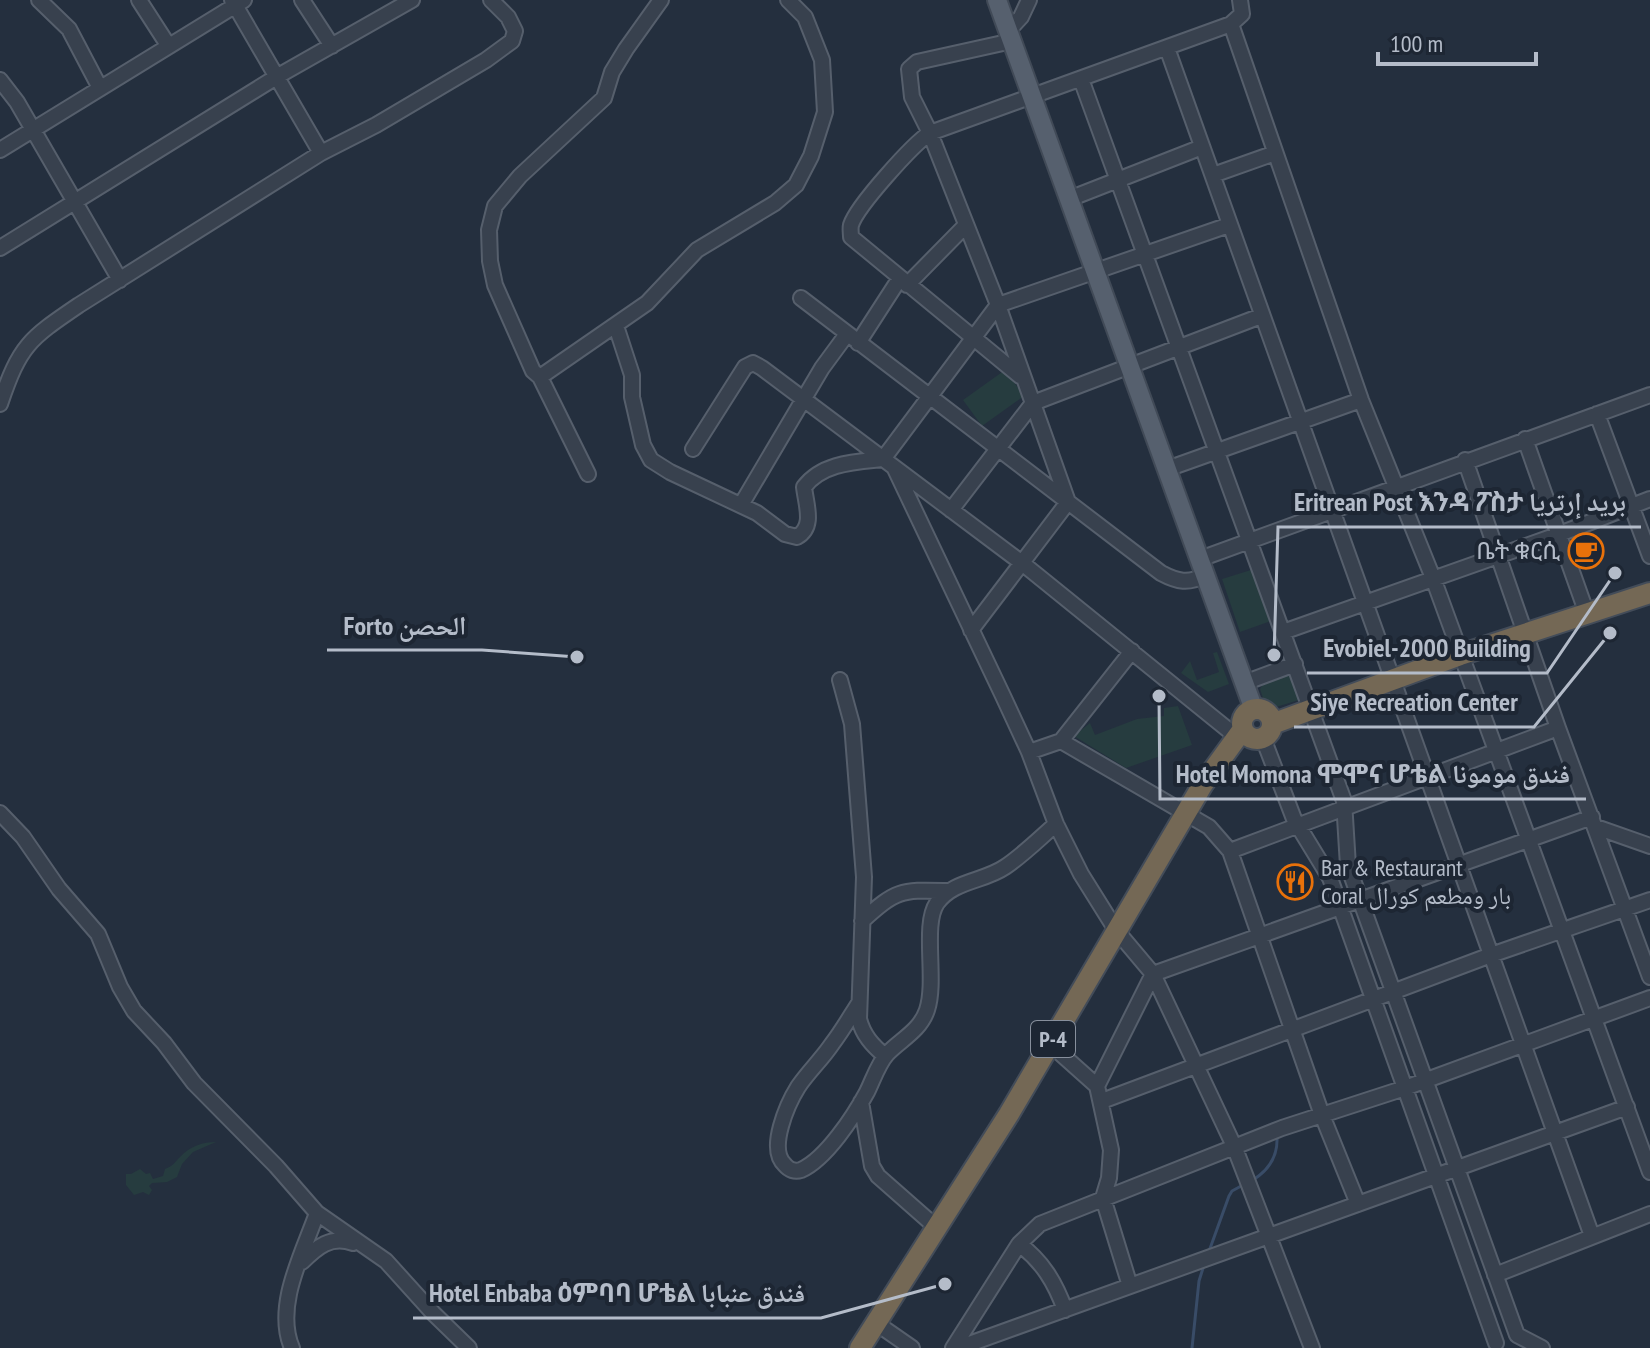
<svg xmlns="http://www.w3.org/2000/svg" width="1650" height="1348" viewBox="0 0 1650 1348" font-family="'PT Sans Narrow','Noto Naskh Arabic','Noto Sans Ethiopic',sans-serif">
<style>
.green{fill:#263c3f}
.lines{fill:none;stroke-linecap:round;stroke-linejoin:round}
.stream{stroke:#394c67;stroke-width:3}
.minor-casing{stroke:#565f6c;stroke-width:18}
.major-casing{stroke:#414a57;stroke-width:22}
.highway-casing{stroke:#434c59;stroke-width:24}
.minor{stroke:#38414e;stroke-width:14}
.major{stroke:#56606e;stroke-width:18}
.highway{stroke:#746855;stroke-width:20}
.labels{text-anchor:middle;stroke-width:8;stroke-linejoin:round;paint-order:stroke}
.shield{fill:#1d2633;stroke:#878f9c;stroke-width:2}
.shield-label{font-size:22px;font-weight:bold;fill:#b4bcc9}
.poi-label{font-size:24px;fill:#b4bcc9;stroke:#1d2633;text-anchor:end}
.leader{fill:none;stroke:#b4bcc9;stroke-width:3}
.callout-dot{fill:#b4bcc9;stroke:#1d2633;stroke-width:3}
.callout-label{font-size:26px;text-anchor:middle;font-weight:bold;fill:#b4bcc9;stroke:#1d2633;stroke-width:8;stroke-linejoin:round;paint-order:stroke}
</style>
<rect width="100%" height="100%" fill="#242f3e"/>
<path class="green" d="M 1005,370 L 1024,396 L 982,426 L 963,400 Z
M 1251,570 L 1271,621 L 1240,632 L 1222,579 Z
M 1217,652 L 1229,684 L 1208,692 L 1181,673 L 1190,661 L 1197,680 L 1219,672 L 1213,653 Z
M 1289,672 L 1299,700 L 1276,707 L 1264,701 L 1260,689 L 1265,681 Z
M 1178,706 L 1192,745 L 1126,768 L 1074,736 L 1090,723 L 1095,735 L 1137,719 L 1164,716 L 1164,708 Z
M 216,1142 L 193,1152 L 182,1164 L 177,1177 L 167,1182 L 152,1183 L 149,1186 L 152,1190 L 149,1195 L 143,1192 L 134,1195 L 126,1185 L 126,1174 L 131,1174 L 140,1169 L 146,1174 L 150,1173 L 153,1179 L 163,1176 L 165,1169 C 173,1166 174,1163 180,1157 C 190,1146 203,1142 216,1142 Z"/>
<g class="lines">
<path class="stream" d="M 1253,1180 C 1269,1170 1278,1156 1277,1137
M 1208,1254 L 1229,1196 L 1232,1191 L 1243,1185
M 1192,1348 L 1199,1281 L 1204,1265"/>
<defs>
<path id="minor" d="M 39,0 L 69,29 L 100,88
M 139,0 L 168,45
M 232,0 L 321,153
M 302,0 L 332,46
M 1231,24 L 1361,400 L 1433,578 L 1650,1172
M 1008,31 L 1021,17 L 1029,0
M 1167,48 C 1307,444 1450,840 1592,1236
M 1081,79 L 1344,801 L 1348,866 L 1517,1335 L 1542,1348
M 0,80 L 17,102 L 120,280
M 0,150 L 244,0
M 1213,175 L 1275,153
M 1069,199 L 1202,147
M 0,248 L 278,76 L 412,0
M 907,285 L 966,225
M 801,298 L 1161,573 C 1178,582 1188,584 1206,575
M 616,326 L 632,375 L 632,397 L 643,445 L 651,460 L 670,472 L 757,513 L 785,534 L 797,537 C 815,527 806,505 804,487 C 822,463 854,462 883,459 L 998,305 L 1229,225
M 858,343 L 900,278
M 1020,376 L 851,237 C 851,233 850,229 851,225 C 857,206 913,144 930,133 L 1231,24 L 1242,14 L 1240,0
M 540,377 L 533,371 L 495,285 L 490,261 L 489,230 L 495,206 L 520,176 L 604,98 L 612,72 L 626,49 L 661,0
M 0,404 C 20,345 29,339 79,305 L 321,153 L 376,125 L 486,60 L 512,41 L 515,31 L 508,17 L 491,0
M 1597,414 L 1650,556
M 1525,439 L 1587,614
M 693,449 L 745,367 L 753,363 L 762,368 L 1022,563 L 1237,737
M 1465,460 L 1558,728 L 1650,977
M 895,469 L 1003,696 L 1029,752 L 1056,824 L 1081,874 L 1116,930 L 1153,974 L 1234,1146 L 1312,1348
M 1167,469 L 1361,400
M 588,474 L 540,377 L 647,303 L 697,250 L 775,203 L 796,185 L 811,156 L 825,112 L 822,60 L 805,17 L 788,0
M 741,505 L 822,368 L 847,334
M 951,510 L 1033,403 L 1261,316
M 1200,559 L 1650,395
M 971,630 L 1068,502 L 998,305 L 930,133 L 912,97 L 909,69 L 917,62 L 1012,41
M 1283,632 L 1557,535 L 1650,499
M 840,680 L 852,724 L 864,877 L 859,1019 C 863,1035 872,1045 885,1056
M 1244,683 L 1295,664
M 1263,738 L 1294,819 L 1330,878 L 1496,1343
M 1061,741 L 1209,827 L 1230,851 L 1322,1115 L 1358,1204
M 1029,752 L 1061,741 L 1132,651
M 0,813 L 23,837 L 59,889 L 98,934 L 120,987 L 134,1011 L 164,1043 L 194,1083 L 276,1166 L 317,1213 L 386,1261 L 433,1313 L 469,1348
M 1596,827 L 1650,846
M 1230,851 L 1558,728
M 862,921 C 897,889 901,890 947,891
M 859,1003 C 850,1017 842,1031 832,1044 C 822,1059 808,1072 798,1087 C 788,1103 767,1149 785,1165 C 789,1170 795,1172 801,1170 C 826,1159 854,1116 867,1092 C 873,1080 878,1064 887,1054 C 900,1040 920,1031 927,1010 C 937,980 922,925 937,903 C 954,880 983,882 1005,867 C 1023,855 1040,838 1056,824
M 1050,1044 L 1097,1086 L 1111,1150 L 1109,1178 L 1103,1198 L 1130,1286
M 1097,1086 L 1153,974 L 1592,817
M 1102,1101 L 1491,955 L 1650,900
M 861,1102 L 872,1166 L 878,1176 L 937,1228
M 1019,1244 L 1040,1224 L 1282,1128 L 1405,1088 L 1650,998
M 302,1262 C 317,1247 331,1235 353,1243
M 1495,1275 L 1650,1214
M 876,1323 L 912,1348
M 292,1348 C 274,1306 303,1253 317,1213
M 953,1348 L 1019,1244 C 1042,1261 1055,1282 1065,1310
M 958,1348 L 1627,1107"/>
<path id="major" d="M 997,0 L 1254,710"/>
<path id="highway" d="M1242 724a15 15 0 1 1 30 0a15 15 0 1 1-30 0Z
M 1272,724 L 1460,655 L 1650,593
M 860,1348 L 1009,1114 L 1203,784 L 1243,729"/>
</defs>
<use href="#minor" class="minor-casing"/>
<use href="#major" class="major-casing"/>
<use href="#highway" class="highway-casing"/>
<use href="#minor" class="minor"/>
<use href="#major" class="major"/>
<use href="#highway" class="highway"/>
</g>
<defs>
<symbol id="cafe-ring" viewBox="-11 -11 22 22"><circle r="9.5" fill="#1d2633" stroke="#e8710a" stroke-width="1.5"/><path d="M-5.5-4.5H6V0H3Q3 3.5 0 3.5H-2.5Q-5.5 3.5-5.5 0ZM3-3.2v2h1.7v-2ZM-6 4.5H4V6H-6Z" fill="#e8710a"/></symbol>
<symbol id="restaurant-ring" viewBox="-11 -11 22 22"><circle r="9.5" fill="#1d2633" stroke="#e8710a" stroke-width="1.5"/><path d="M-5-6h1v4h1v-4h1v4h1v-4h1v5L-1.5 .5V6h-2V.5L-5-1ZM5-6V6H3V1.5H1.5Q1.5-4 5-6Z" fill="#e8710a"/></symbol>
</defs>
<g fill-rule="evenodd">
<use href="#cafe-ring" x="1566" y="531" width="40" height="40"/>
<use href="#restaurant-ring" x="1275" y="862" width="40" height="40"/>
</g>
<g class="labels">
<rect class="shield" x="1031" y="1021" width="44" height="36" rx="6"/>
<g class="shield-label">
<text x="1053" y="1047">P-4</text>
</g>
<g class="poi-label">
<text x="1560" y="559">ቤት ቁርሲ</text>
<text x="1321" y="876" text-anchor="start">Bar &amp; Restaurant<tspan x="1321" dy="28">Coral بار ومطعم كورال</tspan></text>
</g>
</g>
<path class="leader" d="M1274 655L1278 527H1641M577 657L482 650H327M1615 573L1547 673H1307M1610 633L1534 727H1294M1159 696L1160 799H1586M945 1284L821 1318H413"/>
<g class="callout-dot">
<circle cx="1274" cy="655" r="8"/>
<circle cx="577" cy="657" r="8"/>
<circle cx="1615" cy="573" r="8"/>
<circle cx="1610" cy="633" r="8"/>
<circle cx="1159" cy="696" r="8"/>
<circle cx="945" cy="1284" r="8"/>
</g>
<g class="callout-label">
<text x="1460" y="511">Eritrean Post እንዳ ፖስታ بريد إرتريا</text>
<text x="405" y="635">Forto الحصن</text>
<text x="1427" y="657">Evobiel-2000 Building</text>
<text x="1414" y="711">Siye Recreation Center</text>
<text x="1373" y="783">Hotel Momona ሞሞና ሆቴል فندق مومونا</text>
<text x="617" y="1302">Hotel Enbaba ዕምባባ ሆቴል فندق عنبابا</text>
</g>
<path d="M1378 52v12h158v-12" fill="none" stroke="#b4bcc9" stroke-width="4"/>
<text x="1390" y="52" font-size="24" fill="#b4bcc9" stroke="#1d2633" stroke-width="6" paint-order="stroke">100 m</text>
</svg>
